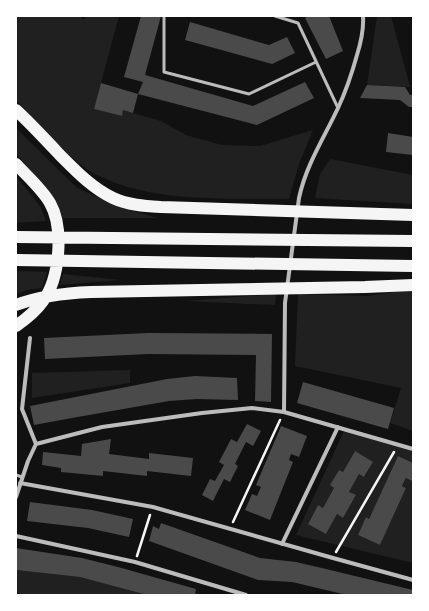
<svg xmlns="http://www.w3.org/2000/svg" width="429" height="611" viewBox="0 0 429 611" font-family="'Public Sans',sans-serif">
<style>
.green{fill:#202020;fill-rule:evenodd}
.building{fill:#4a4a4a}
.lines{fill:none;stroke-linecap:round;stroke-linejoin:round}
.path{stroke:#f5f5f5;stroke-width:2.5}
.service{stroke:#bcbcbc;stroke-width:3}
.minor{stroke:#bcbcbc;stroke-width:4}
.motorway{stroke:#f5f5f5;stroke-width:12}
</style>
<rect width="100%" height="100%" fill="#111"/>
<path class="green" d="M 16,16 L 80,16 L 84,20 L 86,16 L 119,16 L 94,109 L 121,116 L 123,110 L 161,121 L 186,135 L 222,145 L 260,146 L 313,130 L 299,164 L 289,199 C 232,198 156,203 104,178 C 99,176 92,173 88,170 C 61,150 39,124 16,100 Z
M 377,16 L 391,16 L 410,87 L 367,85 Z
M 16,128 L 77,188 L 123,208 L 158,218 L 62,218 L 48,190 L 16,154 Z
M 330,159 L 413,175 L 413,204 L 315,198 L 320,174 Z
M 16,176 L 40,206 L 46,221 L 16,223 Z
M 16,271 L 47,272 L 42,288 L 27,290 L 16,294 Z
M 63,274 L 121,280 L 60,285 Z
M 406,290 L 413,290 L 413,431 L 390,423 L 401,388 L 295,366 L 298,294 L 368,296 Z
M 276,294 L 275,305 L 186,301 Z
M 130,370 L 130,383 L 32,398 L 32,373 Z
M 345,429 L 413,449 L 413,463 L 398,456 L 369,519 L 366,518 L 358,535 L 380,545 L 406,488 L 403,486 L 406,478 L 412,481 L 413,479 L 413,563 L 296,535 ZM 354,452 L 373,462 L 365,477 L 359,474 L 349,492 L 356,496 L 343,518 L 337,514 L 326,534 L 308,523 L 318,505 L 323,508 L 334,488 L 330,485 L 339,470 L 343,472 Z
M 16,570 L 80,577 L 147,595 L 84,595 L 80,594 L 79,595 L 16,595 Z"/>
<path class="building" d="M 141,16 L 161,16 L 145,75 L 253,106 L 305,82 L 314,98 L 257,125 L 138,94 L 133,113 L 123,110 L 122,116 L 94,109 L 101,83 L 138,94 L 143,82 L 124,77 Z
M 309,16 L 329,16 L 343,51 L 326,59 L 305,18 Z
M 190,22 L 269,45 L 287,37 L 295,53 L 272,64 L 185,40 Z
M 367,85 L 405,87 L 410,95 L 413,95 L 413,107 L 409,107 L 400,100 L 360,98 Z
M 388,133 L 413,137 L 413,155 L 386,152 Z
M 148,333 L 272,334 L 271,402 L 255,401 L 256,355 L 148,354 L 45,359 L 44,338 Z
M 195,376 L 237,378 L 238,400 L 197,399 L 169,401 L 72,418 L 34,425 L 30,406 L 167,379 Z
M 303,382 L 394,408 L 388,429 L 297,403 Z
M 247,424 L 261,431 L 253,446 L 246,442 L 235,464 L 238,466 L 230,482 L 224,479 L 213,501 L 202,495 L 210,479 L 215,481 L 224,465 L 219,462 L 231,439 L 237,442 Z
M 281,426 L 307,436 L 299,457 L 291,454 L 289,460 L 293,462 L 270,520 L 245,510 L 252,494 L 257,496 L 261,487 L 256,485 Z
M 111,439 L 109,454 L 149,459 L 149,453 L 193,458 L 191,476 L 147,471 L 147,476 L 103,471 L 103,476 L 61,472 L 61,468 L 42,465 L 43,452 L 81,456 L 82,444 Z
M 355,451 L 373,462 L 364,477 L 359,474 L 349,492 L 356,495 L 343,518 L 337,514 L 326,534 L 308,524 L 318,505 L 323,508 L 334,488 L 330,485 L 339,470 L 343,472 Z
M 398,456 L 413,463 L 413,479 L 412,481 L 406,478 L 402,486 L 406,488 L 380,545 L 358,535 L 366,517 L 369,519 Z
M 30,502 L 92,510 L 133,519 L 129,537 L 88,528 L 27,521 Z
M 161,523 L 260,558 L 296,562 L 326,569 L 413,590 L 413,595 L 347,595 L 292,582 L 258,580 L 149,541 L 153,526 L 159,529 Z
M 16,548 L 82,558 L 118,567 L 196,589 L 195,595 L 147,595 L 80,577 L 16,570 Z"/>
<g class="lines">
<path class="path" d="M 233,522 L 280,420
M 336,552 L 394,452
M 137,556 L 150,515"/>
<path class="service" d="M 164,16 L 164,72 L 249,94 L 316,62
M 275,16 L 298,23 L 338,108
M 16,475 L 22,477"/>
<path class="minor" d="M 30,338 L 22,409 L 36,444
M 284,412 L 285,303 L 299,198 C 306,165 324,138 338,108 C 346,91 352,73 357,55 C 361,42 364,30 363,16
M 20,483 L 153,507 L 333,558 L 413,580
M 16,497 L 28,461 L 36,444 L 102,427 L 202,413 L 252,408 L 284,412 L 413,449
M 16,536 L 135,562 L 246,595
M 282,544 L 338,427"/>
<path class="motorway" d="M 16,110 C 31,124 45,139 59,154 C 76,171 92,188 113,198 C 128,205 145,206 161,207 L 413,215
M 16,164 C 27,176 42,189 50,203 C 64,228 60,278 43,301 C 36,311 26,319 16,326
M 16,237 L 413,241
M 16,260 L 413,266
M 16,305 C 40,296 65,293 91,292 L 365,287 L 413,285"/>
</g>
<rect width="429" height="611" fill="none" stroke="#ffffff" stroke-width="34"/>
</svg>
